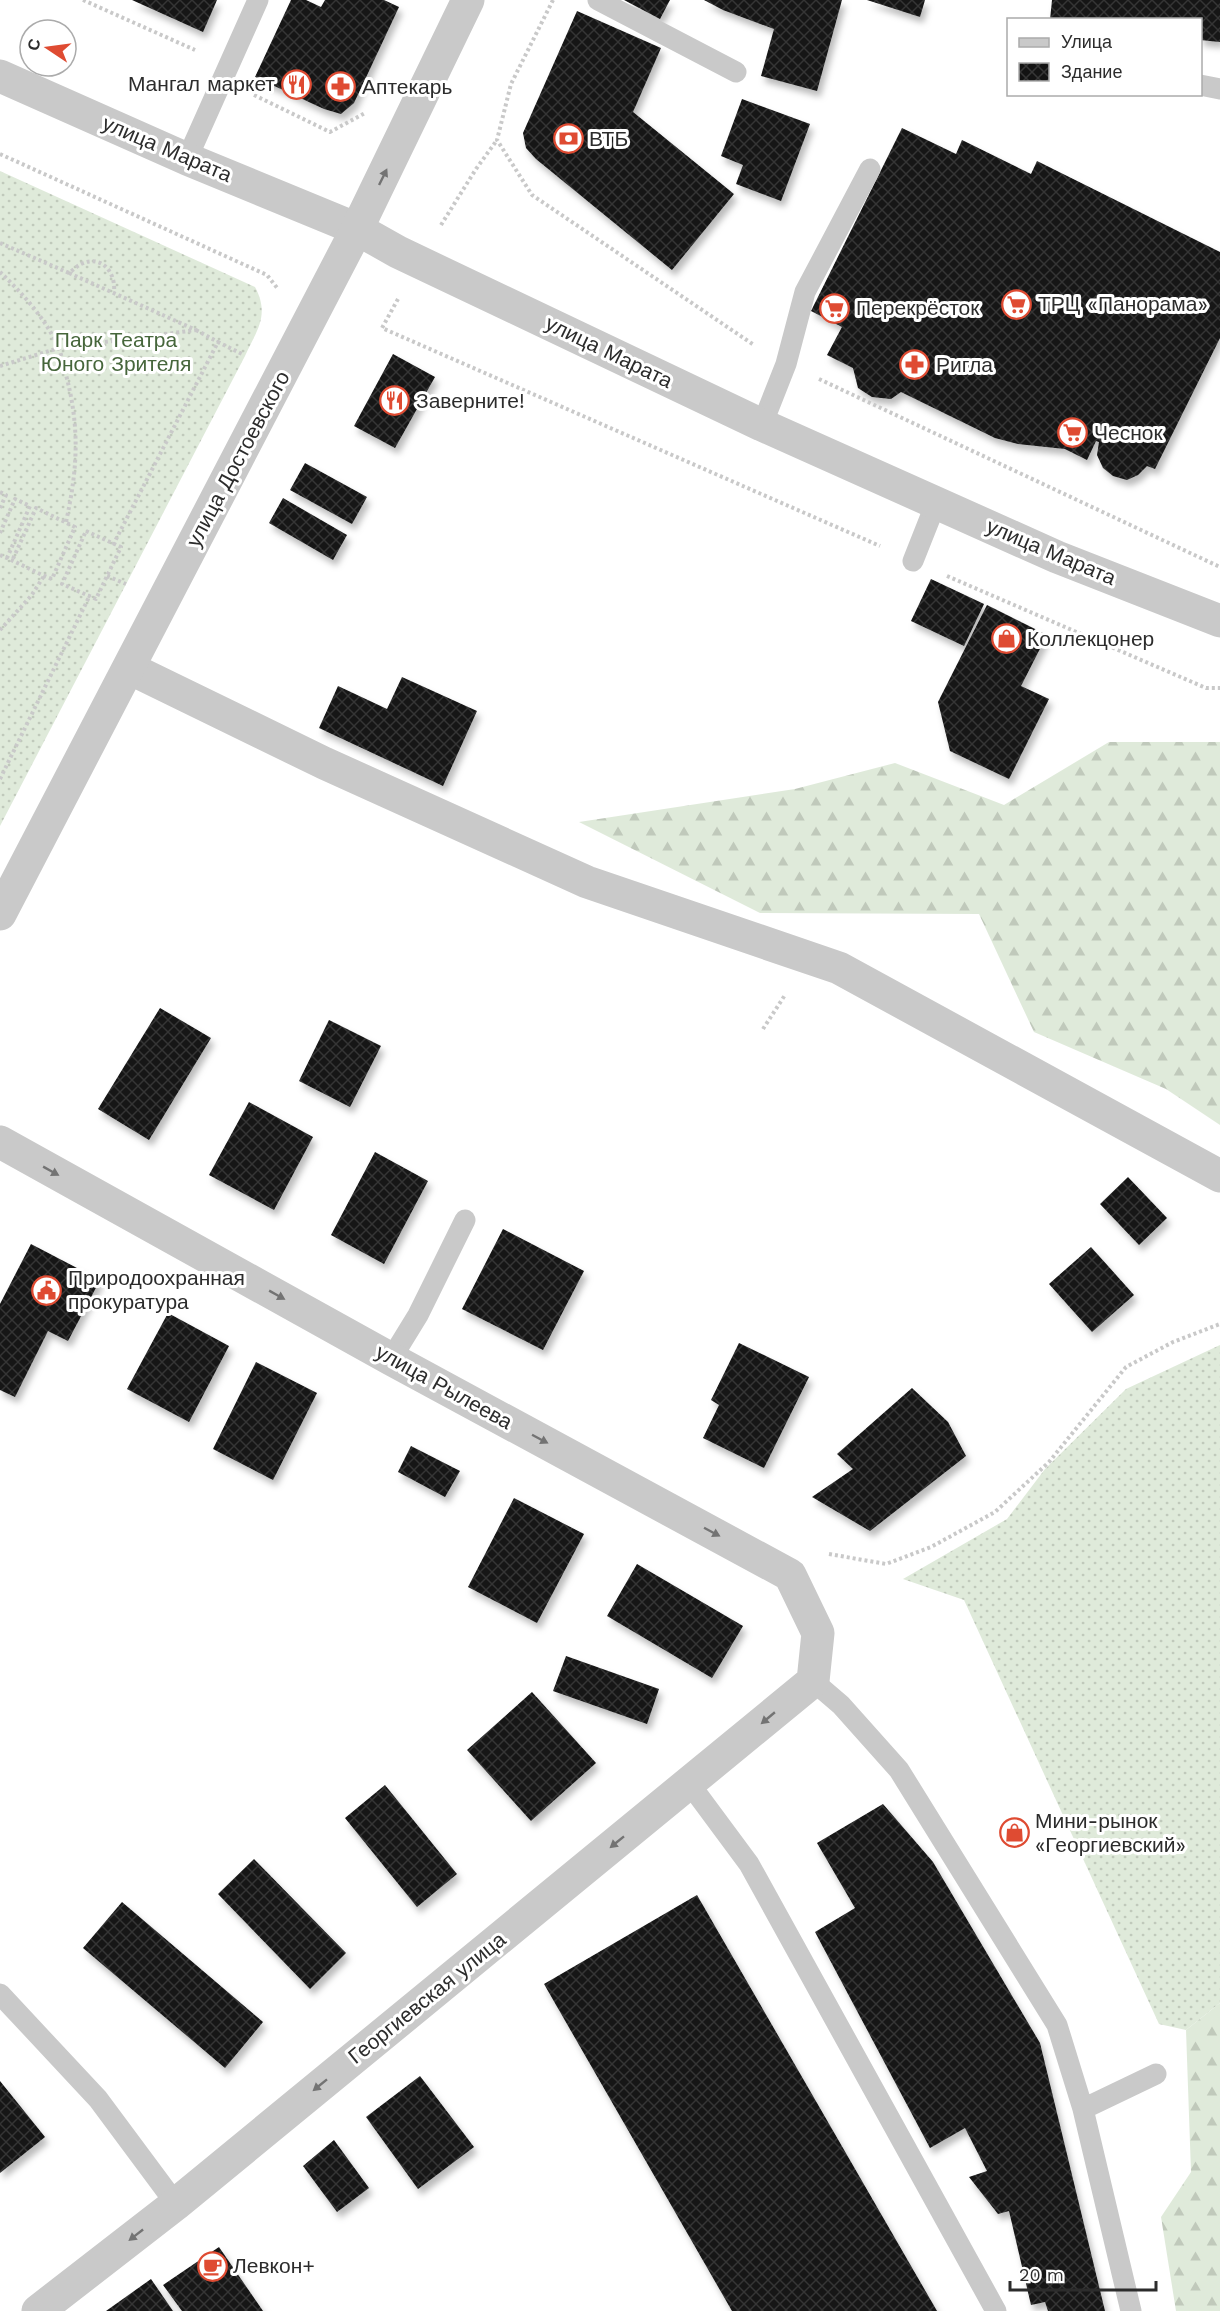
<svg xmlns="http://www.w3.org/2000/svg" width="1220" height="2311" viewBox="0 0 1220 2311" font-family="'Work Sans',sans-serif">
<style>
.grass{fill:url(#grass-dots)}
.forest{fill:url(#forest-firs)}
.building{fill:url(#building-cross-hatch);filter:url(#shadow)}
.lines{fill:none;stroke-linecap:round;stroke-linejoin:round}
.path{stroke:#c9c9c9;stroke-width:4;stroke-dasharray:3 3;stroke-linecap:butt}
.service{stroke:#c9c9c9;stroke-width:21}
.minor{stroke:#c9c9c9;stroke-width:33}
.tertiary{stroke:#c9c9c9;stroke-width:33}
.oneway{fill:#737373}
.labels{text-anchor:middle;stroke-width:6;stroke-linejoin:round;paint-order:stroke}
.poi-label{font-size:21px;fill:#2c2c2c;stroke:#fff;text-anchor:start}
.street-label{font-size:21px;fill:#2c2c2c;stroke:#fff}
.park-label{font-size:21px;fill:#46663b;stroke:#fff}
</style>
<defs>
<pattern id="grass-dots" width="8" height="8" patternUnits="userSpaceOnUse" patternTransform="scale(1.5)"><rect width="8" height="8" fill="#dfeada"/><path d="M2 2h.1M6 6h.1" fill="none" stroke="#c0c9bb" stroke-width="1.8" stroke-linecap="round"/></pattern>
<pattern id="forest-firs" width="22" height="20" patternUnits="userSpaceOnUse" patternTransform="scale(1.5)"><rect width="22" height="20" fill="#dfeada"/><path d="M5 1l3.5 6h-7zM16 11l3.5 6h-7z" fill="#c0c9bb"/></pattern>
<pattern id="building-cross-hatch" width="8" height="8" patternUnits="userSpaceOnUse" patternTransform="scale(1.5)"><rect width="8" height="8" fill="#131313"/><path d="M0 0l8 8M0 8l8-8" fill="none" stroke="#363636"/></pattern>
<filter id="shadow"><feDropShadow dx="3.5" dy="6" stdDeviation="3" flood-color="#0004"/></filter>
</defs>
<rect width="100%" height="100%" fill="#fff"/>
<path class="grass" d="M 0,171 L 255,287 C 270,315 257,330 245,356 L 0,826 Z
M 1220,1345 L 1220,2003 L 1186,2030 L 1159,2024 L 964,1600 L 903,1579 L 1007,1519 L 1045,1469 L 1126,1389 Z"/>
<path class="forest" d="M 1109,742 L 1220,742 L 1220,1125 L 1166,1089 L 1034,1032 L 979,914 L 760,913 L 579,822 L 795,789 L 895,763 L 1004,805 Z
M 1220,2003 L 1220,2311 L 1176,2311 L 1161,2217 L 1191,2172 L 1186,2030 Z"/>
<path class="building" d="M 132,0 L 217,0 L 203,32 Z
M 291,0 L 306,0 L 321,7 L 325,0 L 384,0 L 399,7 L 354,103 L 341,114 L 324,109 L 255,77 Z
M 624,0 L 670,0 L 660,19 Z
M 704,0 L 842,0 L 817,91 L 761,76 L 774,29 L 723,10 Z
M 867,0 L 925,0 L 920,17 Z
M 1052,0 L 1220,0 L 1220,42 L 1200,40 L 1200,20 L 1050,20 Z
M 577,11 L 661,48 L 633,112 L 734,194 L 672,270 L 536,159 L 526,148 L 523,133 Z
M 742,99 L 810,124 L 781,201 L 736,184 L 743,165 L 721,156 Z
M 902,128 L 956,154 L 962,140 L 1031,174 L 1037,161 L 1220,252 L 1220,338 L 1155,469 L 1147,466 L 1138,475 L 1127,480 L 1113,476 L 1103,468 L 1097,455 L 1099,442 L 1096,441 L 1087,460 L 1065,449 L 1018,444 L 995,438 L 901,392 L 891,399 L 872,397 L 858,388 L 853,368 L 827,355 L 842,327 L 811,311 Z
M 393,354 L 435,377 L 395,448 L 354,426 Z
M 305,463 L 367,497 L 352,524 L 290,490 Z
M 283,498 L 347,535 L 333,560 L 269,523 Z
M 931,579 L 984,604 L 964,646 L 911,621 Z
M 987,605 L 1047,635 L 1021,686 L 1049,699 L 1009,779 L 950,751 L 938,702 Z
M 402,677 L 477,711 L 443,786 L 319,728 L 338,686 L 387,709 Z
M 160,1008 L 211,1038 L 149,1140 L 98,1109 Z
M 329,1020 L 381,1046 L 350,1107 L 299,1081 Z
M 249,1102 L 313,1137 L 274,1210 L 209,1175 Z
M 375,1152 L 428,1181 L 384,1264 L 331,1235 Z
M 1128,1177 L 1167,1218 L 1139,1245 L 1100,1204 Z
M 503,1229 L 584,1271 L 543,1350 L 462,1309 Z
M 31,1244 L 100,1280 L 68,1341 L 48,1331 L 15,1397 L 0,1390 L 0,1304 Z
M 1091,1247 L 1134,1295 L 1092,1332 L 1049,1284 Z
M 168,1313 L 229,1346 L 189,1422 L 127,1389 Z
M 739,1343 L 809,1377 L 764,1468 L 703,1438 L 719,1405 L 711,1400 Z
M 256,1362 L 317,1393 L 273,1480 L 213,1449 Z
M 912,1388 L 948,1422 L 966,1456 L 870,1531 L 812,1497 L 853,1469 L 837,1454 Z
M 411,1446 L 460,1471 L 445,1497 L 398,1472 Z
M 514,1498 L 584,1534 L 537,1623 L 468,1587 Z
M 637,1564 L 743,1626 L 712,1678 L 607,1616 Z
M 566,1656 L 659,1689 L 647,1724 L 553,1691 Z
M 532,1692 L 596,1763 L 531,1821 L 467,1750 Z
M 385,1785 L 457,1874 L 417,1907 L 345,1818 Z
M 883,1804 L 933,1862 L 1040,2043 L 1105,2311 L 1048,2311 L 1045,2302 L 1031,2305 L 1009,2211 L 998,2214 L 969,2177 L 987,2171 L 965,2128 L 930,2148 L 815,1932 L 855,1908 L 817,1843 Z
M 254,1859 L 346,1953 L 310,1989 L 218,1894 Z
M 697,1895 L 937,2311 L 732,2311 L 544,1984 Z
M 122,1902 L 263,2022 L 225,2068 L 83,1948 Z
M 420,2076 L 474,2147 L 418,2189 L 366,2117 Z
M 0,2081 L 45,2137 L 0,2173 Z
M 334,2140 L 369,2188 L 337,2212 L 303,2166 Z
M 219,2247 L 263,2311 L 182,2311 L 163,2285 Z
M 151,2279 L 173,2311 L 106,2311 Z"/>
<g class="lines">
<path class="path" d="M 83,0 L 195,50
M 553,0 L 511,84 L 497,140 L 532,195 L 754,345
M 254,95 L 330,132 L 365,113
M 0,154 L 267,275 L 278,289
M 441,225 L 476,169 L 497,140
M 0,243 L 69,273
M 0,272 C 22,293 47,320 59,349 C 62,356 63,364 65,371 C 80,426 78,467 66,522
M 398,299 L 382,328 L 880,546
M 196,330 L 218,342
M 0,366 L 59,348 L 196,330 L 69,273 C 73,270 77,266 81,264 C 102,254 116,273 114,292
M 819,379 L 1220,567
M 0,492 L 6,495 L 0,508
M 86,531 L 121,547 L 96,599 L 62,584 Z
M 0,533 L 15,499 L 30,506 L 7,558
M 113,545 L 218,342 L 244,355
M 0,555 C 17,562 34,572 52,579 L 75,527 L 36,508 L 12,561
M 107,576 L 126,584
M 947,576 L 1206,688 L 1220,688
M 0,630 L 31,596 L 44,576
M 0,779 L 90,595
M 763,1029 L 785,995
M 829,1554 L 886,1564 L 931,1547 L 995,1512 L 1049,1462 L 1126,1367 L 1173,1342 L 1220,1324"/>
<path class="service" d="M 598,0 L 736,72
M 1200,85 L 1220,89
M 187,159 L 258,0
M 762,425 L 786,364 L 805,292 L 870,169
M 913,561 L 936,503
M 391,1359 L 418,1315 L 465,1220
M 813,1681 L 841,1705 L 899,1770 L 1057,2025 L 1083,2109 L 1131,2311
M 689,1783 L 749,1864 L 996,2311
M 0,1994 L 98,2099 L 176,2204
M 1083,2109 L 1156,2074"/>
<path class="minor" d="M 0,76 L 187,159 L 357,229
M 129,668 L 324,763 L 587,882 L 839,968 L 1220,1176
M 0,1142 L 391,1359 L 790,1575 L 818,1633 L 813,1681 L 176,2204 L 38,2311"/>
<path class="tertiary" d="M 357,229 L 398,252 L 762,425 L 1057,557 L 1220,621
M 0,914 L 357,229 L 468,0"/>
</g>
<defs><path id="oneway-solid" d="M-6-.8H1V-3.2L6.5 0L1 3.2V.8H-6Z" transform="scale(1.5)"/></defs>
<g class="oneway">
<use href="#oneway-solid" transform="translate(383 177) rotate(-64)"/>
<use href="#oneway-solid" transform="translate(51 1171) rotate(29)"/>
<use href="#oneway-solid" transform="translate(277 1295) rotate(29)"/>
<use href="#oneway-solid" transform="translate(540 1439) rotate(28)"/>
<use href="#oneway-solid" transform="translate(712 1532) rotate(28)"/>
<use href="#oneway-solid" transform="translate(768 1718) rotate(140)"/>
<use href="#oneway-solid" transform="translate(617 1842) rotate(141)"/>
<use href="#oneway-solid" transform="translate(320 2085) rotate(141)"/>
<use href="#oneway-solid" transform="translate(136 2235) rotate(142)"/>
</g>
<defs>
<symbol id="restaurant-ring" viewBox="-11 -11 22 22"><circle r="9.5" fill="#fff" stroke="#df4b32" stroke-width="1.5"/><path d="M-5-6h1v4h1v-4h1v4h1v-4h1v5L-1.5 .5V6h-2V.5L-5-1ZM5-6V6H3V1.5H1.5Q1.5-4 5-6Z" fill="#df4b32"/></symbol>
<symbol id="pharmacy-ring" viewBox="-11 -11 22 22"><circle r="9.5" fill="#fff" stroke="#df4b32" stroke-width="1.5"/><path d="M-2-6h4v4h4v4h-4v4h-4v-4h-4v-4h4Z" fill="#df4b32"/></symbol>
<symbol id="bank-ring" viewBox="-11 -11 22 22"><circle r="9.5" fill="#fff" stroke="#df4b32" stroke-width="1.5"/><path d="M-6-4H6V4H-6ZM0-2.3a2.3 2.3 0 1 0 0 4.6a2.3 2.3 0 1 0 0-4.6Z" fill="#df4b32"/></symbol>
<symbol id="supermarket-ring" viewBox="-11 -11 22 22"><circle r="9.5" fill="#fff" stroke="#df4b32" stroke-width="1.5"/><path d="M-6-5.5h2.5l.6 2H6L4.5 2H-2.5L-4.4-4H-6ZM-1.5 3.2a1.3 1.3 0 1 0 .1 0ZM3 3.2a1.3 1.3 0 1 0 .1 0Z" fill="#df4b32"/></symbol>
<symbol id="shop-ring" viewBox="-11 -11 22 22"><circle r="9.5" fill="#fff" stroke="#df4b32" stroke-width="1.5"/><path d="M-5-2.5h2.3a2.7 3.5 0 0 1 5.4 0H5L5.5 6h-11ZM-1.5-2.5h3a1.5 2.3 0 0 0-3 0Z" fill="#df4b32"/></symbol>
<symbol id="civic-ring" viewBox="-11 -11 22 22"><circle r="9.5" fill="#fff" stroke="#df4b32" stroke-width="1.5"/><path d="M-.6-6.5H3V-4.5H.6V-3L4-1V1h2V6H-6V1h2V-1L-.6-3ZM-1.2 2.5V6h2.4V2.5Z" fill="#df4b32"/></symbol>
<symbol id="cafe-ring" viewBox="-11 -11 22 22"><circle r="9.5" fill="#fff" stroke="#df4b32" stroke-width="1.5"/><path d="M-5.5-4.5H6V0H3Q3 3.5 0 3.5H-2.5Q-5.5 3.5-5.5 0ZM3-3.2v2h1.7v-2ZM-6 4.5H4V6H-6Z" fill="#df4b32"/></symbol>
</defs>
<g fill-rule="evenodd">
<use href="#restaurant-ring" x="280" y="68" width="33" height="33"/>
<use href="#pharmacy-ring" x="324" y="70" width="33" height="33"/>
<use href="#bank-ring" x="552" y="122" width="33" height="33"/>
<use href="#supermarket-ring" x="1000" y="288" width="33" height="33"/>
<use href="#supermarket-ring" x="818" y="292" width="33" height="33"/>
<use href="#pharmacy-ring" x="898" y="348" width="33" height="33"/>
<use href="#restaurant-ring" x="378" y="384" width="33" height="33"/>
<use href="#supermarket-ring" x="1056" y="416" width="33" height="33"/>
<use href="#shop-ring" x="990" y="622" width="33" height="33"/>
<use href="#civic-ring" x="30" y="1274" width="33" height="33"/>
<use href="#shop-ring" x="998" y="1816" width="33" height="33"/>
<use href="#cafe-ring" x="196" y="2250" width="33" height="33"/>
</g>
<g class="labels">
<g class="poi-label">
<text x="275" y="91" text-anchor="end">Мангал маркет</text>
<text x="362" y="94">Аптекарь</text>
<text x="589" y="146">ВТБ</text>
<text x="1038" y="311">ТРЦ «Панорама»</text>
<text x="856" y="315">Перекрёсток</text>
<text x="936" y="372">Ригла</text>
<text x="416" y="408">Заверните!</text>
<text x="1094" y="440">Чеснок</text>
<text x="1027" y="646">Коллекцонер</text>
<text x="68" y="1285">Природоохранная<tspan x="68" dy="24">прокуратура</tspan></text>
<text x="1035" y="1828">Мини-рынок<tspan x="1035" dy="24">«Георгиевский»</tspan></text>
<text x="233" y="2273">Левкон+</text>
</g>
<g class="street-label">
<text transform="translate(167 149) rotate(23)" y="7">улица Марата</text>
<text transform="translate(609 352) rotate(26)" y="7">улица Марата</text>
<text transform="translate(238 459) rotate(-62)" y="7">улица Достоевского</text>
<text transform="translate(1051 552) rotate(23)" y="7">улица Марата</text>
<text transform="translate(444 1387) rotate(29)" y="7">улица Рылеева</text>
<text transform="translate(427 1998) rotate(-39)" y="7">Георгиевская улица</text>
</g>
<g class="park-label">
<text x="116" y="347">Парк Театра<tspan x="116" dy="24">Юного Зрителя</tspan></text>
</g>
</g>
<rect x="1007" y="18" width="195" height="78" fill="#ffffff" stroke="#ababab" stroke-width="1.5"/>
<rect x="1019" y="38" width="30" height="9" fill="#c9c9c9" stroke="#ababab" stroke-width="1.5"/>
<text x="1061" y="48" font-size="18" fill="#2c2c2c">Улица</text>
<rect x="1019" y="63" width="30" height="18" fill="url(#building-cross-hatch)" stroke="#ababab" stroke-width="1.5"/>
<text x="1061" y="78" font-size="18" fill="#2c2c2c">Здание</text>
<g transform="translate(48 48) rotate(283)"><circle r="28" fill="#ffffff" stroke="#ababab" stroke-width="1.5"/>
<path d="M0-4.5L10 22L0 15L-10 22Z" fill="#df4b32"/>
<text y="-9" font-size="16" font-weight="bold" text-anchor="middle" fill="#2c2c2c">С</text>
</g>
<path d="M1010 2281v9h146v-9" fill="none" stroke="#2c2c2c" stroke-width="3"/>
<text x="1019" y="2281" font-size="18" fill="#2c2c2c" stroke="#ffffff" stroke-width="4.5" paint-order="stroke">20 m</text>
</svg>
